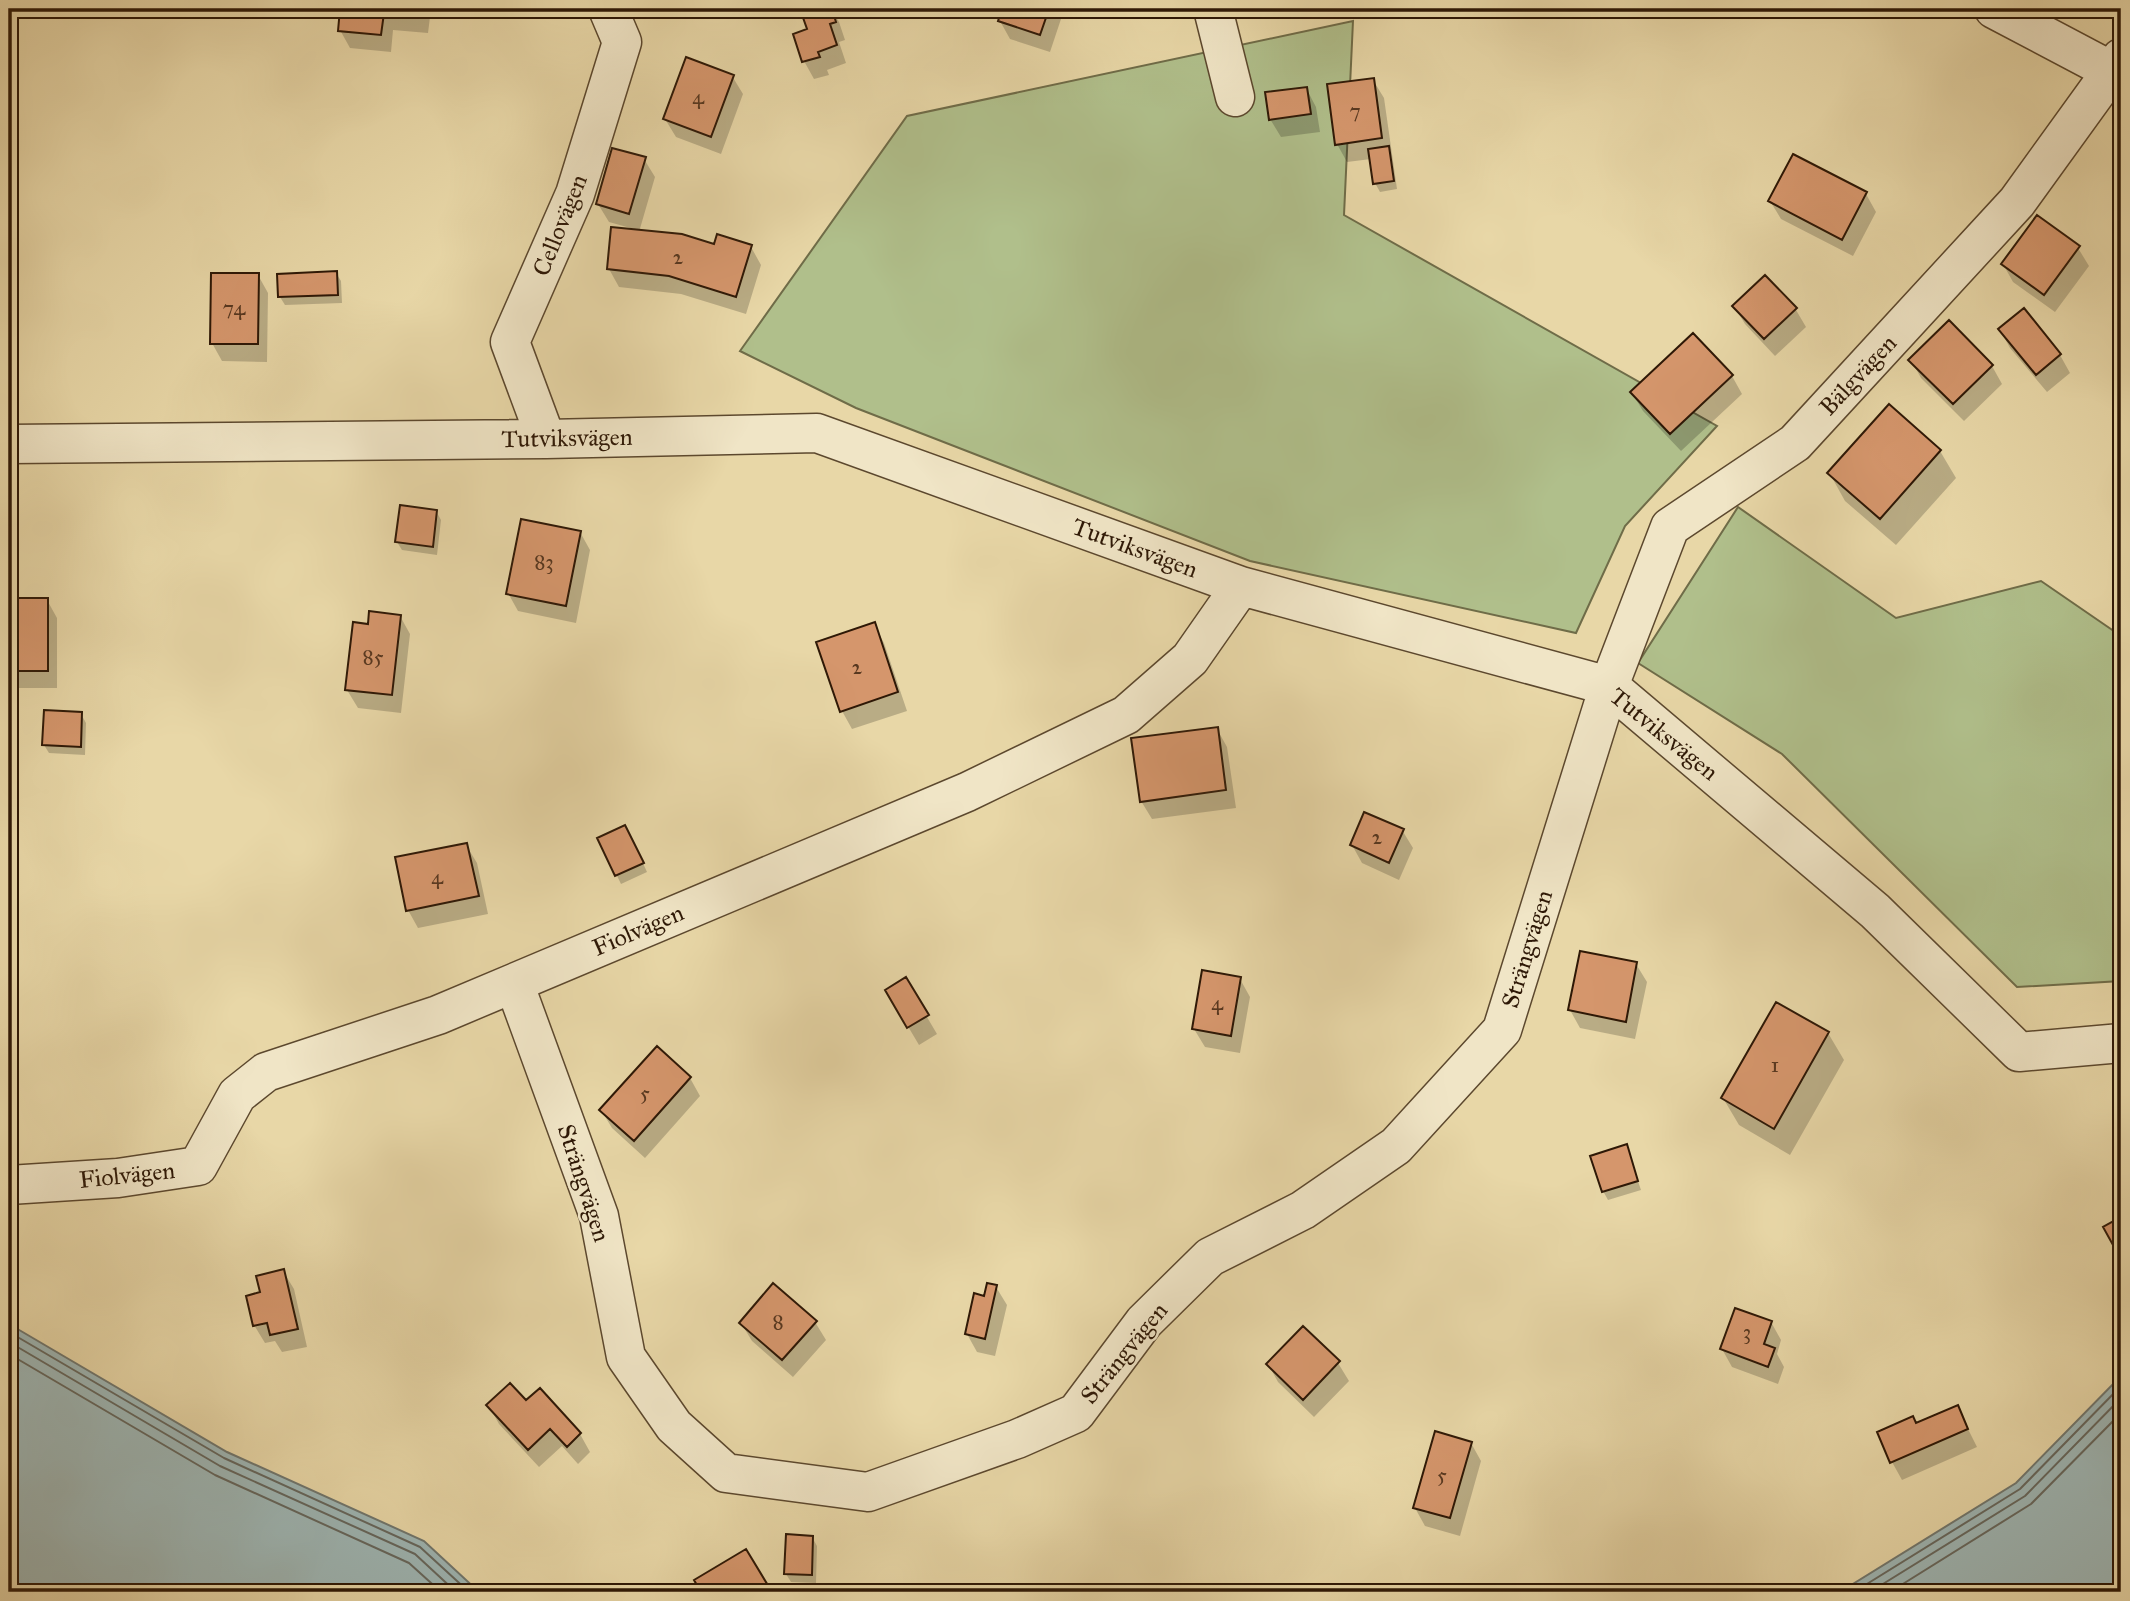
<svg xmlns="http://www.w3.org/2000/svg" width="2130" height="1601" viewBox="0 0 2130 1601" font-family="'IM FELL Great Primer',serif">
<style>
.green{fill:#b0bf8b;stroke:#6f6c48;stroke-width:2}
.water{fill:#9eb6b4;stroke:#71776e;stroke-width:2}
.shadow{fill:#0003}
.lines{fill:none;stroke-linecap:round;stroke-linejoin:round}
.shore{stroke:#66675d;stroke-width:2}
.building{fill:#d5966c;stroke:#2e1806;stroke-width:2}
.minor-casing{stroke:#5c482e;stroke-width:41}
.minor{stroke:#f0e5c6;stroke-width:38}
.labels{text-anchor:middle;stroke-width:5;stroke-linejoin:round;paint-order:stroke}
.number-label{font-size:21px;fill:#583820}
.street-label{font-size:24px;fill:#2e1806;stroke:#f0e5c6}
</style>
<rect width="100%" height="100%" fill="#e8d7a7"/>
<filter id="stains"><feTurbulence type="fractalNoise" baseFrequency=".00286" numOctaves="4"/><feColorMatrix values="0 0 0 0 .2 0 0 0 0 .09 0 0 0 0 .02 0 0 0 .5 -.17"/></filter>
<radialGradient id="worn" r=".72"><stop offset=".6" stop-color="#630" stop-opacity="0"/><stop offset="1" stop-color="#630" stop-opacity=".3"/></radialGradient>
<path class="green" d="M 1353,21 L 1344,215 L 1717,426 L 1625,526 L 1576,633 L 1250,561 L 856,408 L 740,351 L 907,116 Z
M 1738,507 L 1896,618 L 2041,581 L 2121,636 L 2121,981 L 2017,987 L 1782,754 L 1638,663 Z"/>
<path class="water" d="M 9,1324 L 227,1452 L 424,1541 L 479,1592 L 9,1592 Z
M 2121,1376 L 2121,1592 L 1840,1592 L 2016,1483 Z"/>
<path class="shadow" d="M 342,9 L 431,9 L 428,33 L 393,30 L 391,52 L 350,48 L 340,30 Z
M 816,9 L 831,9 L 839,22 L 845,40 L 839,42 L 846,63 L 827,70 L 829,75 L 814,79 L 804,61 L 809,31 L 803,13 Z
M 1004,9 L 1055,9 L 1061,19 L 1050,52 L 1010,39 L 1000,21 Z
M 732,76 L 743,94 L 721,154 L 676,137 L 665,119 Z
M 1373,80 L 1384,98 L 1397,189 L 1380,192 L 1375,183 L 1371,159 L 1347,162 L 1337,144 Z
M 1306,88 L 1316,107 L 1320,132 L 1281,137 L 1270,119 Z
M 644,159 L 655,177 L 639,232 L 715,246 L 751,247 L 761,265 L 746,314 L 681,294 L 619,287 L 609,269 L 634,229 L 609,222 L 598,204 Z
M 1866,194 L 1876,212 L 1853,256 L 1781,219 L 1770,201 Z
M 2078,248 L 2089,266 L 2055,312 L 2013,282 L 2003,264 Z
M 336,273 L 341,281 L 342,303 L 285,305 L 280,297 Z
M 258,275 L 268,293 L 267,362 L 222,361 L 212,343 Z
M 1765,277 L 1796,310 L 1806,327 L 1775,356 L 1745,324 L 1734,306 Z
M 2000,330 L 2060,355 L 2070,373 L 2047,392 L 2010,348 Z
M 1911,360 L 1992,366 L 2002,384 L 1964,421 L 1921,378 Z
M 1732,376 L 1742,394 L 1681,451 L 1643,411 L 1632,393 Z
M 1940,451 L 1956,478 L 1896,545 L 1845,501 L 1830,474 Z
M 436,511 L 441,520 L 437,555 L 402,550 L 397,542 Z
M 580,532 L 590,550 L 576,623 L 518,611 L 508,593 Z
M 9,600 L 47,600 L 57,618 L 57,688 L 13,688 L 9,681 Z
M 400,616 L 410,634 L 401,713 L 358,708 L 347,690 L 369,626 Z
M 874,625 L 884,643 L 907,711 L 852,729 L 842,711 Z
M 81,714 L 86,723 L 85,755 L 49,753 L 44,745 Z
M 1217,729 L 1227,747 L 1236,808 L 1152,819 L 1141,801 Z
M 1402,830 L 1413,848 L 1399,880 L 1362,863 L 1352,845 Z
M 630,835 L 647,872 L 621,884 L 599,839 Z
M 466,845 L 477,863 L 488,914 L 418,928 L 408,910 Z
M 1636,964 L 1647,982 L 1635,1039 L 1580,1028 L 1570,1010 Z
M 1240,979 L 1250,997 L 1240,1053 L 1205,1047 L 1194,1029 Z
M 905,980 L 937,1034 L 919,1045 L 887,991 Z
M 1828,1033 L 1844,1060 L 1790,1155 L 1739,1125 L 1723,1098 Z
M 690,1078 L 700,1096 L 645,1158 L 612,1128 L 601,1110 Z
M 1626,1146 L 1641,1190 L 1608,1200 L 1603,1191 Z
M 283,1271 L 294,1289 L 307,1347 L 282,1352 L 275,1341 L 265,1343 L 254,1325 L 262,1294 Z
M 996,1287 L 1007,1305 L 995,1356 L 977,1352 L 967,1334 Z
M 815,1322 L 826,1340 L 793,1377 L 752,1341 L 741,1323 Z
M 1771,1322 L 1781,1340 L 1777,1354 L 1784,1367 L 1778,1384 L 1732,1367 L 1722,1349 Z
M 1338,1363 L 1349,1381 L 1314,1417 L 1278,1382 L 1268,1364 Z
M 526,1403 L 580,1434 L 590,1452 L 578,1464 L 562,1446 L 539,1467 L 499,1424 L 489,1406 Z
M 1957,1407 L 1977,1447 L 1902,1480 L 1892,1462 L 1917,1425 Z
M 1471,1443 L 1481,1461 L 1460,1536 L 1425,1526 L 1415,1508 Z
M 812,1537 L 817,1546 L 816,1583 L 791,1582 L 786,1574 Z"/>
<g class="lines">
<path class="shore" d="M 9,1332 L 224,1458 L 420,1547 L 469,1592
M 9,1342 L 220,1466 L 415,1554 L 456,1592
M 9,1354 L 215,1475 L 409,1563 L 441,1592
M 1854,1592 L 2020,1489 L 2121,1386
M 1870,1592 L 2025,1496 L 2121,1398
M 1890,1592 L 2031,1504 L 2121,1413"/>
</g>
<path class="building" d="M 340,9 L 420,9 L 419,16 L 384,13 L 381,35 L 338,31 Z
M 810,9 L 832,9 L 836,22 L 830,24 L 837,45 L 818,52 L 820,57 L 802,62 L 793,34 L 807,29 L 801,12 Z
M 1002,9 L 1049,9 L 1040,35 L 998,21 Z
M 686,57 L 734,75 L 711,137 L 663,119 Z
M 1374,78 L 1382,138 L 1335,145 L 1327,84 Z
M 1307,87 L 1311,114 L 1269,120 L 1265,92 Z
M 1389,146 L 1394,181 L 1373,184 L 1368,149 Z
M 612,148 L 646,157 L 629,214 L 596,204 Z
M 1793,154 L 1867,192 L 1842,240 L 1768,201 Z
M 2037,215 L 2080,246 L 2044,295 L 2001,264 Z
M 611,227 L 682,234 L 714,244 L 717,234 L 752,245 L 736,297 L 669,276 L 607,269 Z
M 337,271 L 338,295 L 278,297 L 277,274 Z
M 211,273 L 259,273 L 258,344 L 210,344 Z
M 1765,275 L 1797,308 L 1764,339 L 1732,306 Z
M 2024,308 L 2061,354 L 2036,375 L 1998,329 Z
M 1949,320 L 1993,365 L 1953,404 L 1908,360 Z
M 1693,333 L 1733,375 L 1670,434 L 1630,392 Z
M 1889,404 L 1941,450 L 1880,519 L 1827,473 Z
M 400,505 L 437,510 L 433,547 L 395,542 Z
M 521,519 L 581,531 L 566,606 L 506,594 Z
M 9,598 L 48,598 L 48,671 L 9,671 Z
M 369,611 L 401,615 L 392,695 L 345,690 L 353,622 L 368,624 Z
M 875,622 L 898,692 L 840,712 L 816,642 Z
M 44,710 L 82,712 L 81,747 L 42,745 Z
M 1218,727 L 1226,790 L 1140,802 L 1131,738 Z
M 1364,812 L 1404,829 L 1389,863 L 1350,845 Z
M 625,825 L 644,863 L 615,876 L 597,838 Z
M 467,843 L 479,896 L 406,911 L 395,857 Z
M 1580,951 L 1637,962 L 1626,1022 L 1568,1010 Z
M 1202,970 L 1241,977 L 1231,1036 L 1192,1029 Z
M 906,977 L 929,1015 L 907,1028 L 885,990 Z
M 1776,1002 L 1829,1032 L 1774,1129 L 1721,1098 Z
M 657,1046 L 691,1077 L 634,1141 L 599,1110 Z
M 1627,1144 L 1638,1181 L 1602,1192 L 1590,1156 Z
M 2121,1217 L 2121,1252 L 2118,1254 L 2103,1227 Z
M 284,1269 L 298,1329 L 270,1335 L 267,1323 L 253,1326 L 246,1296 L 260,1292 L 256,1276 Z
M 773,1283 L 817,1321 L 782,1360 L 739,1323 Z
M 987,1283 L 997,1285 L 985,1339 L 965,1334 L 974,1293 L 984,1296 Z
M 1735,1308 L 1772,1321 L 1764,1344 L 1775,1348 L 1768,1367 L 1720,1349 Z
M 1303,1326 L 1340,1361 L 1303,1400 L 1266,1364 Z
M 510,1383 L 526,1400 L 540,1388 L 581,1433 L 567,1447 L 550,1429 L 528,1450 L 486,1405 Z
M 1958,1405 L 1968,1429 L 1890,1463 L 1877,1432 L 1913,1416 L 1916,1423 Z
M 1435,1431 L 1472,1442 L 1450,1518 L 1413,1508 Z
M 786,1534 L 813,1536 L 812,1575 L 784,1574 Z
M 746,1549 L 772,1592 L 701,1592 L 694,1580 Z"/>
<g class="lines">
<defs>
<path id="minor" d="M 1213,9 L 1235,97
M 1994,9 L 2121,76
M 546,439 L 510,342 L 575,194 L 622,42 L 608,9
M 9,444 L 546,439 L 817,433 L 1241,586 L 1609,686 L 1875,911 L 2019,1052 L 2121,1043
M 514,983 L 599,1216 L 626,1357 L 674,1426 L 726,1473 L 868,1492 L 1017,1439 L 1076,1413 L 1144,1322 L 1210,1257 L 1303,1210 L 1396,1146 L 1502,1030 L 1609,686 L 1670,527 L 1795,443 L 2017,202 L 2121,58
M 9,1185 L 118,1178 L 198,1166 L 237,1095 L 266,1072 L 438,1015 L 967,792 L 1126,715 L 1190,659 L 1241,586"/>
</defs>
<use href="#minor" class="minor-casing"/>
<use href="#minor" class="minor"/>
</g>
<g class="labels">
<g class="number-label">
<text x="698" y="104">4</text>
<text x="1355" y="118">7</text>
<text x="678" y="264">2</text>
<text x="234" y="315">74</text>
<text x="544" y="569">83</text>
<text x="373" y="664">85</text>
<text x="857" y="674">2</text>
<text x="1377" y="844">2</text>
<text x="437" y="884">4</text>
<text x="1217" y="1010">4</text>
<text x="1775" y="1072">1</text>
<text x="645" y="1100">5</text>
<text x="778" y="1329">8</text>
<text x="1747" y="1339">3</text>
<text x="1442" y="1482">5</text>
</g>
<g class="street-label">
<text transform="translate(560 225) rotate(-68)" y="8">Cellovägen</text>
<text transform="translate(1858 375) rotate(-47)" y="8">Bälgvägen</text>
<text transform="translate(567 438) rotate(-1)" y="8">Tutviksvägen</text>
<text transform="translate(1135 548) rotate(20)" y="8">Tutviksvägen</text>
<text transform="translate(1664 734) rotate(39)" y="8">Tutviksvägen</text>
<text transform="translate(638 930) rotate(-23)" y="8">Fiolvägen</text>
<text transform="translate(1527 949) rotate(-73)" y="8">Strängvägen</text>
<text transform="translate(127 1175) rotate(-6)" y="8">Fiolvägen</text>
<text transform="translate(584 1183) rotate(72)" y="8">Strängvägen</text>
<text transform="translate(1124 1353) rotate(-51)" y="8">Strängvägen</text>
</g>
</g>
<rect width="2130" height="1601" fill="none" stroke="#e8d7a7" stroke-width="35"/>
<rect x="10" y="10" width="2109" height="1580" fill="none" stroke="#2e1806" stroke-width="3.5"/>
<rect x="18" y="18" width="2095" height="1566" fill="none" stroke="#2e1806" stroke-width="2"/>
<rect width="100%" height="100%" filter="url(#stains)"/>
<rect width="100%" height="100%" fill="url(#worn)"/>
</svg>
